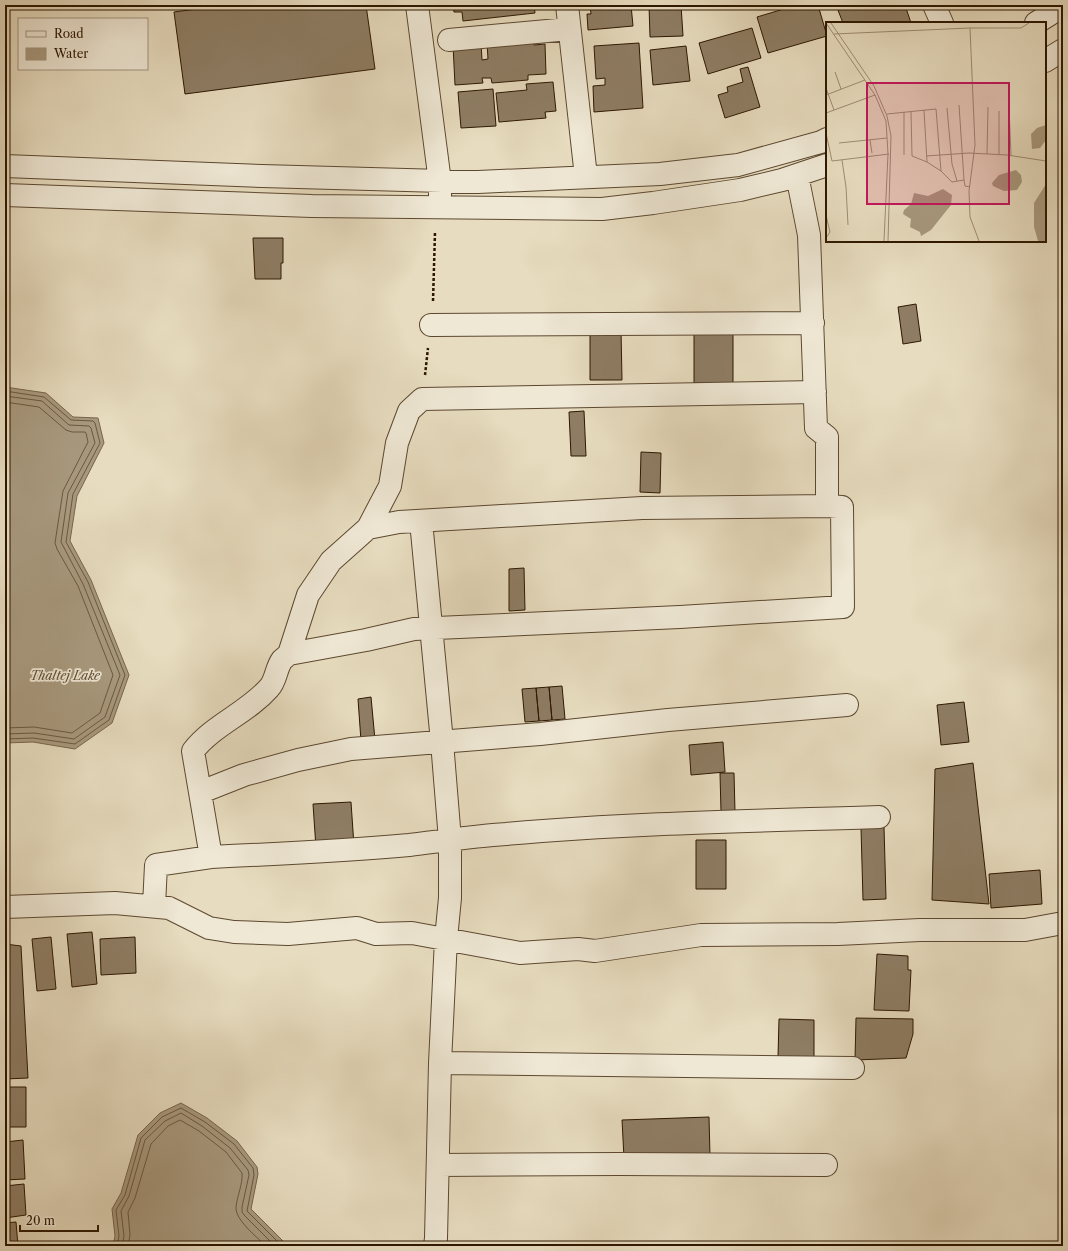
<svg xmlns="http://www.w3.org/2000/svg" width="1068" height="1251" viewBox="0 0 1068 1251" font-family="'Libre Caslon Text',serif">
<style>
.water{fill:#a8997e;stroke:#77654c}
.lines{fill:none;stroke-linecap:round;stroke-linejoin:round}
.shore{stroke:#6a5840;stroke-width:1}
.building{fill:#8e7d64;stroke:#2d1701}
.minor-casing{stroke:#5c4830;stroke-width:24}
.path{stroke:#2d1701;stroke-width:2.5;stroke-dasharray:3 2;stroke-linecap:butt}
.minor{stroke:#efe8d5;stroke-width:22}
.labels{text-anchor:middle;stroke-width:3.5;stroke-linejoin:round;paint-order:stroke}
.water-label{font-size:12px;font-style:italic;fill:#5e4b33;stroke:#efe8d5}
.inset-road{fill:none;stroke:#9d8d73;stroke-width:1}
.view{fill:#c2185b;fill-opacity:0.15;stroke:#c2185b;stroke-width:2}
.inset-edge{fill:none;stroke:#2d1701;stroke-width:2}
</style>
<rect width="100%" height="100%" fill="#e7dcbf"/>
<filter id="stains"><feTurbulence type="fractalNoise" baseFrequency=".005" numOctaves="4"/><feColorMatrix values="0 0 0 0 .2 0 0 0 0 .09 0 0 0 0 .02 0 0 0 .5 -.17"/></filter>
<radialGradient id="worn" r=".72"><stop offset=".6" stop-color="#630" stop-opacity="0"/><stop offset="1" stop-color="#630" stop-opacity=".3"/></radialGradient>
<path class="water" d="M 5,387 L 46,393 L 73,417 L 98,418 L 104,443 L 77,496 L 70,541 L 91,580 L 129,675 L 112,723 L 75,749 L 33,742 L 5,743 Z
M 181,1103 L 207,1118 L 237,1141 L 257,1167 L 258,1174 L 251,1209 L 285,1243 L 286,1246 L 113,1246 L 115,1236 L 112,1209 L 121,1193 L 138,1135 L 160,1113 Z"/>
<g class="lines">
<path class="shore" d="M 5,391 L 44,397 L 71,420 L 93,421 L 95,423 L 100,443 L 73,494 L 66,542 L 88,582 L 125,675 L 109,720 L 75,744 L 33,738 L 5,739
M 5,396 L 42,401 L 69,425 L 89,426 L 91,428 L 95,443 L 68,493 L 61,542 L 83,584 L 120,675 L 105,717 L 74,739 L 34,733 L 5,734
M 5,402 L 39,407 L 66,430 L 72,432 L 85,432 L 86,433 L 88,442 L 63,491 L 55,543 L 57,549 L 78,586 L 113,675 L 100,713 L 72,733 L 34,727 L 5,728
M 117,1246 L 119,1236 L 116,1210 L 125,1195 L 141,1138 L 162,1117 L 181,1108 L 205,1122 L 234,1144 L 253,1168 L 254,1175 L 247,1211 L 282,1246
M 122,1246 L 124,1236 L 121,1211 L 129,1196 L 145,1140 L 165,1121 L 181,1113 L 202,1126 L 230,1148 L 248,1170 L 249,1175 L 242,1207 L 242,1212 L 245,1216 L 275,1246
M 128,1246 L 130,1235 L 128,1212 L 135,1198 L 151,1144 L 168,1126 L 180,1120 L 199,1131 L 226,1152 L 242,1173 C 243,1184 237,1196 236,1207 C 235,1220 257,1237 266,1246"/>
</g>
<path class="building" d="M 227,5 L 366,5 L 375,69 L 185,94 L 174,12 Z
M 453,5 L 534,5 L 535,13 L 463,21 L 462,12 L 454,12 Z
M 590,5 L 631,5 L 633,26 L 588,30 L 587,14 L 591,14 Z
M 649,5 L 681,5 L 683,36 L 650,37 Z
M 797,5 L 818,5 L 827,36 L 768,53 L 757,17 Z
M 836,5 L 905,5 L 911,23 L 843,23 Z
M 752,28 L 761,58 L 708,74 L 699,43 Z
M 534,40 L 534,45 L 545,44 L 546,74 L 528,75 L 528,80 L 492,83 L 491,78 L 482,78 L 483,83 L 455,85 L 453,45 L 481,43 L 482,60 L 488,59 L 487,43 Z
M 639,43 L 643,108 L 594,112 L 593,86 L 605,85 L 605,78 L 596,79 L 594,46 Z
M 686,46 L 690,81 L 653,85 L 650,50 Z
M 748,67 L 760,107 L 725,118 L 718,95 L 728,92 L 727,87 L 743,82 L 740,69 Z
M 553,82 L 556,111 L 545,112 L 546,118 L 499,122 L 496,93 L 527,90 L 526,84 Z
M 493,89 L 496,126 L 461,128 L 458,92 Z
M 253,238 L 283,238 L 283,263 L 281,263 L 281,279 L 255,279 Z
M 916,304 L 921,341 L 903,344 L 898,307 Z
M 590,330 L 621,330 L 622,380 L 590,380 Z
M 694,332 L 733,333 L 733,383 L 694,383 Z
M 584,411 L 586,456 L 571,456 L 569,412 Z
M 641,452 L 661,453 L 660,493 L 640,492 Z
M 524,568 L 525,610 L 509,611 L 509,569 Z
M 562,686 L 565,719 L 552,720 L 549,687 Z
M 549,687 L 552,720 L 539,721 L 536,688 Z
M 536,688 L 539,721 L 525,722 L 522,689 Z
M 371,697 L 375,740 L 361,741 L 358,699 Z
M 964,702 L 969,742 L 941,745 L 937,705 Z
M 723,742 L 725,772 L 691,775 L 689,745 Z
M 973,763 L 989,904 L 932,900 L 935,769 Z
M 720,773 L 734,773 L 735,812 L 721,812 Z
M 351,802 L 354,846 L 316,848 L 313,804 Z
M 884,827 L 886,899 L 863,900 L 861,828 Z
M 696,840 L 726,840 L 726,889 L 696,889 Z
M 1040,870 L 1042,904 L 991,908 L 989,874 Z
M 92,932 L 97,984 L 72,987 L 67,934 Z
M 51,937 L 56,989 L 37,991 L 32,939 Z
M 135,937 L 136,973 L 101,975 L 100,939 Z
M 5,944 L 21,946 L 28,1078 L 5,1079 Z
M 877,954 L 908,956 L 908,970 L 911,970 L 909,1011 L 874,1010 Z
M 856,1018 L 913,1019 L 913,1034 L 906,1058 L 855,1060 Z
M 779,1019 L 814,1020 L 814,1058 L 778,1057 Z
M 5,1087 L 26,1087 L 26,1127 L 5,1127 Z
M 709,1117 L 710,1156 L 624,1158 L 622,1120 Z
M 23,1140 L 25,1179 L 5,1180 L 5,1142 Z
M 24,1184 L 26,1215 L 5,1218 L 5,1186 Z
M 16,1222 L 18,1246 L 5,1246 L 5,1223 Z"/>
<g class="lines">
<defs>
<path id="minor" d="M 417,5 L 440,182 L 440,196
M 567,5 L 586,177
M 934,5 L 942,23
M 1036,23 L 1063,6
M 449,40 L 569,29
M 1045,61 L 1063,50
M 5,166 L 262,176 L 478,182 L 660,174 L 738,165 L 821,142 L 827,139
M 5,195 L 312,206 L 602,209 L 653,203 L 740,190 L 782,180 L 827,165
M 431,325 L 813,323
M 421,521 L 442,742 L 450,840 L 450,898 L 446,939 L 440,1063 L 436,1238 L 435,1246
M 368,528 L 390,486 L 397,443 L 409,411 L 422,399 L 815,392
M 289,654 L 308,595 L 331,561 L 368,528 L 399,522 L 642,508 L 827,506
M 201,792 L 244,775 L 298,760 L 351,749 L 540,734 L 668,720 L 847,705
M 211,857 C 277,854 343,851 409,845 C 442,841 474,836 506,834 C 630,823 755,821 879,817
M 154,906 L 156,865 L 211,857 L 193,751 C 213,725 247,713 269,688 C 276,681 276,668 282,660 C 284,658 287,656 289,654 L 366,640 L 414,629 L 680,617 L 843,607 L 842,507 L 827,506 L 827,437 L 816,428 L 809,235 L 797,175
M 5,907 L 115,903 L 169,908 L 209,928 L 234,932 L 288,934 L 357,928 L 376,934 L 412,933 L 520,953 L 578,949 L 595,951 L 701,935 L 838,934 L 920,930 L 1025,930 L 1063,923
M 440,1063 L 853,1068
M 438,1165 L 619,1164 L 826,1165"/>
</defs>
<use href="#minor" class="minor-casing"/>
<path class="path" d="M 433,301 L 435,232
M 425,375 L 428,348"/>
<use href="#minor" class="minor"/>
</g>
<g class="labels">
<g class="water-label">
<text x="65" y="680">Thaltej Lake</text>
</g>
</g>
<g transform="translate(826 22)">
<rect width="220" height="220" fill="#e7dcbf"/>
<path d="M 220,103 L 220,118 L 214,126 L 206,127 L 205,112 L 211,106 ZM 190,148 L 195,153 L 196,160 L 191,168 L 178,169 L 167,164 L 166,161 L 173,153 ZM 220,162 L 220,219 L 212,219 L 208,205 L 208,181 ZM 117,167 L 126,173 L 125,183 L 105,208 L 95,214 L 94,210 L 84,205 L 85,197 L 77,192 L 78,188 L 85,182 L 88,171 L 102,174 Z" fill="#a8997e"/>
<path class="inset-road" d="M 0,1 L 49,73 L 60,99 L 62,132 L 58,219M 5,1 L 48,64 L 61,94 L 65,114 L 62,219M 144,6 L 195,6 L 203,1M 8,12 L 144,6 L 149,123 L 143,169 L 144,195 L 153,219M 9,50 L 15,67M 0,66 L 8,88M 0,73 L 39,58M 133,83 L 138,158M 121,86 L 126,142 L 131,159M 183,86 L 185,133M 98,88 L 101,140 L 115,149M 173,89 L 173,132M 78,90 L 78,133M 85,90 L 86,134 L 101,140M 0,91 L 49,73M 61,92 L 110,87 L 115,149 L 126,160 L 138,158 L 139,164 L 144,165M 0,111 L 6,139 L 63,132M 44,118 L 46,131M 13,121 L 61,116M 161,132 L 162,85M 100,134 L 143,131 L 181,133 L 220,139M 16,138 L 20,165 L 22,203M 0,193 L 4,210 L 0,216"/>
<path class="view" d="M 41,61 L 183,61 L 183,182 L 41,182 Z"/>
<rect width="220" height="220" class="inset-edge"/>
</g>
<rect width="1068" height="1251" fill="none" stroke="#e7dcbf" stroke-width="20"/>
<rect x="6" y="6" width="1056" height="1239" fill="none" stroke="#2d1701" stroke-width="2"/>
<rect x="10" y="10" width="1048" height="1231" fill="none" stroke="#2d1701"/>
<rect x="18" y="18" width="130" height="52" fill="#efe8d5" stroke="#a19480"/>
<rect x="26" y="31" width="20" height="6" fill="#efe8d5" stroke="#a19480"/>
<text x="54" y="38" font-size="12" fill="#2d1701">Road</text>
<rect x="26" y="48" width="20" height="12" fill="#a8997e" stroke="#a19480"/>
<text x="54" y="58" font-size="12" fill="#2d1701">Water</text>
<path d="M20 1225v6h78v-6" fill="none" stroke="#2d1701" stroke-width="2"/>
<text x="26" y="1225" font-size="12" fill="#2d1701" stroke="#efe8d5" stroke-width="3" paint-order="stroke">20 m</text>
<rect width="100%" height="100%" filter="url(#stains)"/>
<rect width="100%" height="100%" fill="url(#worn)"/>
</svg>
